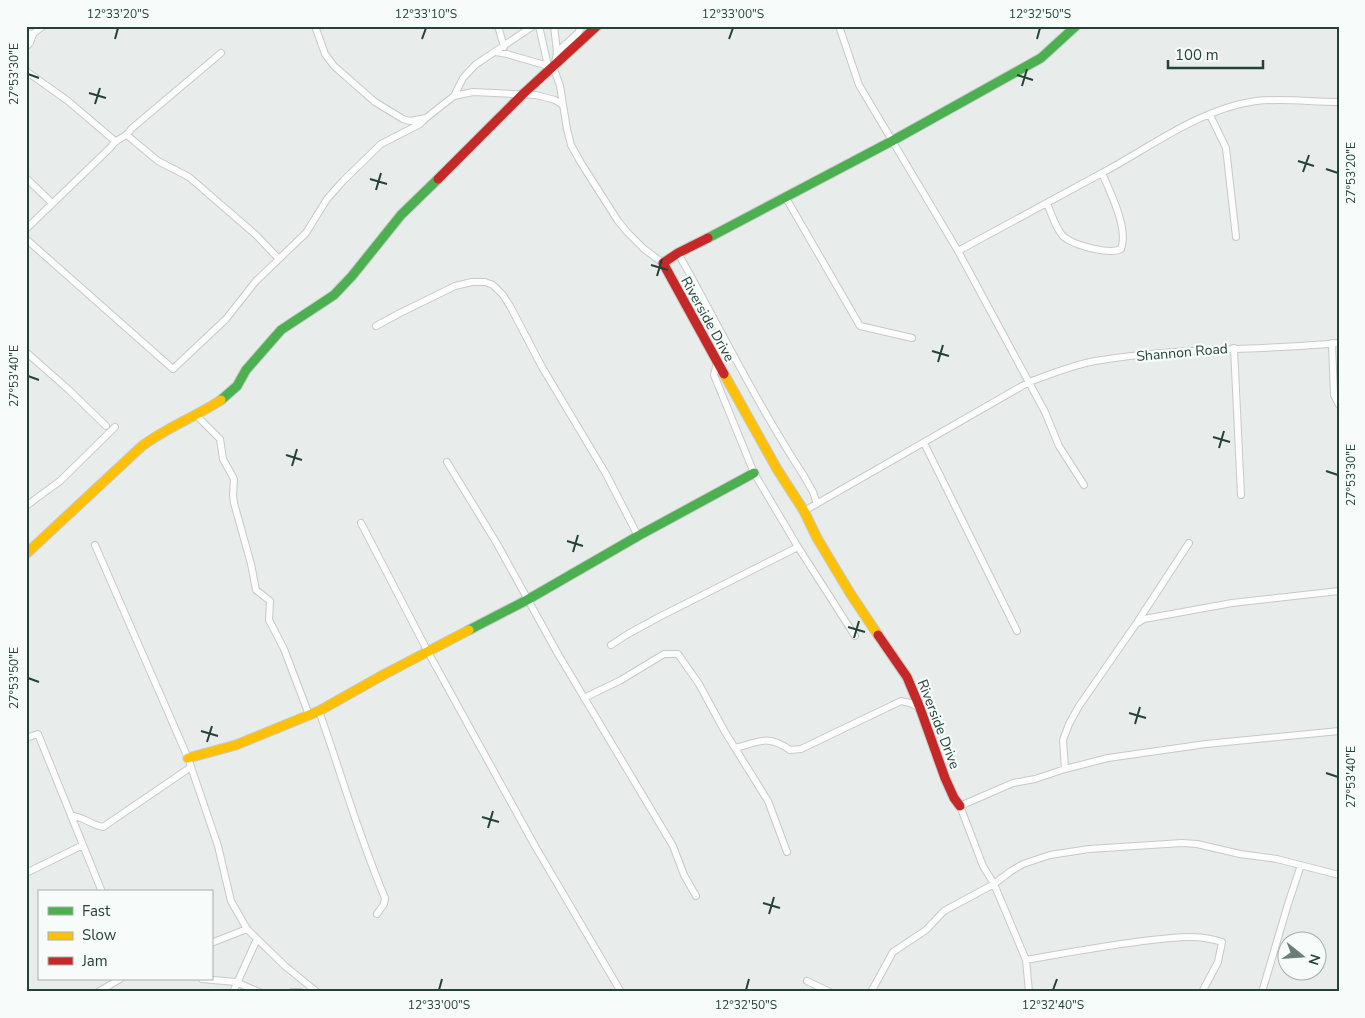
<svg xmlns="http://www.w3.org/2000/svg" width="1365" height="1018" viewBox="0 0 1365 1018" font-family="'Nunito Sans',sans-serif">
<style>
.lines{fill:none;stroke-linecap:round;stroke-linejoin:round}
.street-casing{stroke:#c5cac8;stroke-width:8}
.fast-casing{stroke:#c3cbc8;stroke-width:11}
.slow-casing{stroke:#c3cbc8;stroke-width:11}
.jam-casing{stroke:#c3cbc8;stroke-width:11}
.street{stroke:#fcfcfc;stroke-width:6}
.fast{stroke:#4caf50;stroke-width:9}
.slow{stroke:#ffc107;stroke-width:9}
.jam{stroke:#c62828;stroke-width:9}
.ticks{fill:none;stroke:#24423a;stroke-width:2}
.labels{text-anchor:middle;stroke-width:4.5;stroke-linejoin:round;paint-order:stroke}
.street-label{font-size:14px;fill:#24423a;stroke:#f7fbf9}
.neatline{fill:none;stroke:#24423a;stroke-width:2}
.ticks-label{font-size:12px;text-anchor:middle;fill:#24423a}
</style>
<rect width="100%" height="100%" fill="#e8edeb"/>
<g class="lines">
<defs>
<path id="street" d="M 315,26 L 325,54 L 334,66 L 375,102 L 403,119 L 410,121 L 426,118 L 454,96 L 473,92 L 536,95 L 555,100 L 563,105
M 498,26 L 504,47
M 539,26 L 548,66
M 554,26 L 557,52 L 554,69 L 560,86 L 567,129 L 571,145 L 581,163 L 618,221 L 627,232 L 644,249 L 663,263
M 839,26 L 859,85 L 958,251 L 1045,412 L 1059,446 L 1084,485
M 26,33 L 33,34 L 43,26
M 26,47 L 30,43 L 33,34
M 496,52 L 507,54 L 552,67
M 557,52 L 578,33 L 582,26
M 26,71 L 68,101 L 115,141
M 454,96 L 463,78 L 475,65 L 533,26
M 1210,115 L 1226,148 L 1236,237
M 128,136 L 158,161 L 189,177 L 256,235 L 278,258
M 26,178 L 52,203
M 786,198 L 860,326 L 912,338
M 1047,203 C 1051,213 1055,226 1062,235 C 1071,245 1109,255 1121,249 C 1129,229 1110,192 1102,173
M 26,229 L 111,147 C 117,137 126,139 131,129 L 221,53
M 26,239 L 173,369 L 226,319 L 256,281 L 306,233 L 327,199 L 343,181 L 381,144 L 420,124 L 426,118
M 958,251 C 1006,225 1054,199 1102,173 C 1151,147 1199,109 1256,101 C 1283,98 1311,102 1339,102
M 678,253 C 720,328 757,404 804,476 L 813,492 L 817,504
M 376,326 L 400,313 L 455,286 L 472,282 L 485,282 L 493,285 L 503,295 L 510,306 L 542,367 L 606,474 L 638,536
M 1332,343 L 1334,395 L 1339,405
M 1234,348 L 1241,495
M 26,352 L 69,390 L 106,426
M 717,363 L 714,375 L 754,473 L 798,547 L 855,636
M 196,415 L 220,439 L 223,459 L 234,479 L 233,495 L 234,503 L 251,564 L 256,590 L 270,601 L 269,620 L 284,649 L 309,715
M 924,443 L 1017,631
M 447,462 L 496,542 L 558,654 L 673,846 L 684,875 L 696,896
M 26,506 L 60,481 L 115,427
M 804,511 L 1029,382 C 1051,374 1073,365 1095,361 C 1176,347 1257,351 1339,343
M 361,523 L 428,652 L 535,846 L 621,992
M 95,545 L 188,758 L 218,846 L 231,901 L 247,929 L 285,966 L 317,992
M 1138,621 L 1189,543
M 611,645 L 628,634 L 659,617 L 798,547
M 584,698 L 621,680 L 664,654 L 678,654 L 699,684 L 725,732 L 768,801 L 787,852
M 319,711 C 341,773 359,837 385,898 L 384,904 L 377,914
M 26,738 L 38,734 L 102,892
M 735,748 C 759,742 768,734 790,750 L 801,749 L 901,701 L 910,703 L 920,708
M 1065,769 L 1063,740 L 1069,724 L 1079,706 L 1136,624 L 1144,619 L 1232,603 L 1339,591
M 71,816 C 83,816 91,825 103,827 L 191,767
M 26,873 L 83,845
M 211,943 L 247,929
M 1026,960 C 1065,953 1104,946 1143,941 C 1170,938 1196,933 1222,942 L 1218,962 L 1202,992
M 202,979 L 236,982 L 259,992
M 807,981 L 830,992
M 98,992 L 120,979
M 233,992 L 257,939
M 292,992 L 300,992
M 871,992 L 893,952 L 926,930 L 944,911 L 994,884 L 1011,871 L 1023,864 L 1050,855 L 1089,849 L 1182,843 L 1197,844 L 1240,854 L 1277,859 L 1339,875
M 1029,992 L 1026,960 L 994,884 L 983,866 L 960,806 L 1013,783 L 1035,779 L 1065,769 L 1108,758 L 1206,744 L 1339,731
M 1262,992 L 1288,904 L 1301,865"/>
<path id="fast" d="M 708,238 L 892,141 L 1041,58 L 1076,26
M 221,400 L 237,386 L 246,370 L 281,330 L 334,295 L 352,276 L 401,215 L 438,179
M 469,630 L 527,600 L 638,536 L 754,473"/>
<path id="slow" d="M 724,374 L 777,469 L 804,511 L 817,538 L 850,593 L 878,635
M 26,554 L 142,446 C 166,428 195,417 221,400
M 188,758 L 236,745 L 319,711 L 383,675 L 469,630"/>
<path id="jam" d="M 438,179 L 523,94 L 597,26
M 708,238 L 678,253 L 663,263 L 724,374
M 878,635 L 907,677 L 920,708 L 945,778 L 954,798 L 960,806"/>
</defs>
<use href="#street" class="street-casing"/>
<use href="#fast" class="fast-casing"/>
<use href="#slow" class="slow-casing"/>
<use href="#jam" class="jam-casing"/>
<use href="#street" class="street"/>
<use href="#fast" class="fast"/>
<use href="#slow" class="slow"/>
<use href="#jam" class="jam"/>
</g>
<path class="ticks" d="M 115,39 L 118,28M 422,39 L 426,28M 729,39 L 733,28M 1037,39 L 1040,28M 28,74 L 39,78M 1017,75 L 1033,80M 1022,86 L 1027,69M 89,93 L 106,98M 95,104 L 100,88M 1298,161 L 1314,166M 1326,169 L 1338,173M 1303,172 L 1309,155M 370,179 L 387,184M 376,190 L 381,173M 651,265 L 668,270M 657,276 L 662,259M 932,351 L 949,356M 938,362 L 943,345M 28,376 L 39,380M 1213,437 L 1230,442M 1219,448 L 1224,431M 286,455 L 302,460M 292,466 L 297,449M 1326,471 L 1338,475M 567,541 L 583,546M 573,552 L 578,535M 848,627 L 865,632M 854,638 L 859,621M 28,678 L 39,682M 1129,713 L 1146,718M 1135,724 L 1140,707M 201,731 L 218,736M 207,742 L 212,726M 1326,773 L 1338,777M 482,817 L 499,822M 488,828 L 493,811M 763,903 L 780,908M 769,914 L 774,897M 439,990 L 442,979M 746,990 L 749,979M 1053,990 L 1057,979"/>
<g class="labels">
<g class="street-label">
<text transform="translate(708 319) rotate(61)" y="5">Riverside Drive</text>
<text transform="translate(1182 352) rotate(-5)" y="5">Shannon Road</text>
<text transform="translate(939 724) rotate(69)" y="5">Riverside Drive</text>
</g>
</g>
<rect width="1365" height="1018" fill="none" stroke="#f7fbf9" stroke-width="55"/>
<rect x="38" y="890" width="175" height="90" fill="#f7fbf9" stroke="#a3b1ad"/>
<rect x="48" y="907" width="25" height="8" fill="#4caf50" stroke="#a3b1ad"/>
<text x="82" y="916" font-size="15" fill="#24423a">Fast</text>
<rect x="48" y="932" width="25" height="8" fill="#ffc107" stroke="#a3b1ad"/>
<text x="82" y="940" font-size="15" fill="#24423a">Slow</text>
<rect x="48" y="957" width="25" height="8" fill="#c62828" stroke="#a3b1ad"/>
<text x="82" y="966" font-size="15" fill="#24423a">Jam</text>
<g transform="translate(1302 956) rotate(107)"><circle r="24" fill="#f7fbf9" stroke="#a3b1ad"/>
<path d="M0-4L9 19L0 12L-9 19Z" fill="#697e78"/>
<text y="-8" font-size="14" font-weight="bold" text-anchor="middle" fill="#24423a">N</text>
</g>
<path d="M1168 60v8h95v-8" fill="none" stroke="#24423a" stroke-width="2.5"/>
<text x="1175" y="60" font-size="15" fill="#24423a" stroke="#f7fbf9" stroke-width="4" paint-order="stroke">100 m</text>
<rect x="28" y="28" width="1310" height="962" class="neatline"/>
<g class="ticks-label">
<text x="118" y="18">12°33'20"S</text>
<text x="426" y="18">12°33'10"S</text>
<text x="733" y="18">12°33'00"S</text>
<text x="1040" y="18">12°32'50"S</text>
<text transform="translate(14 74) rotate(-90)" y="4">27°53'30"E</text>
<text transform="translate(1351 173) rotate(-90)" y="4">27°53'20"E</text>
<text transform="translate(14 376) rotate(-90)" y="4">27°53'40"E</text>
<text transform="translate(1351 475) rotate(-90)" y="4">27°53'30"E</text>
<text transform="translate(14 678) rotate(-90)" y="4">27°53'50"E</text>
<text transform="translate(1351 777) rotate(-90)" y="4">27°53'40"E</text>
<text x="439" y="1009">12°33'00"S</text>
<text x="746" y="1009">12°32'50"S</text>
<text x="1053" y="1009">12°32'40"S</text>
</g>
</svg>
